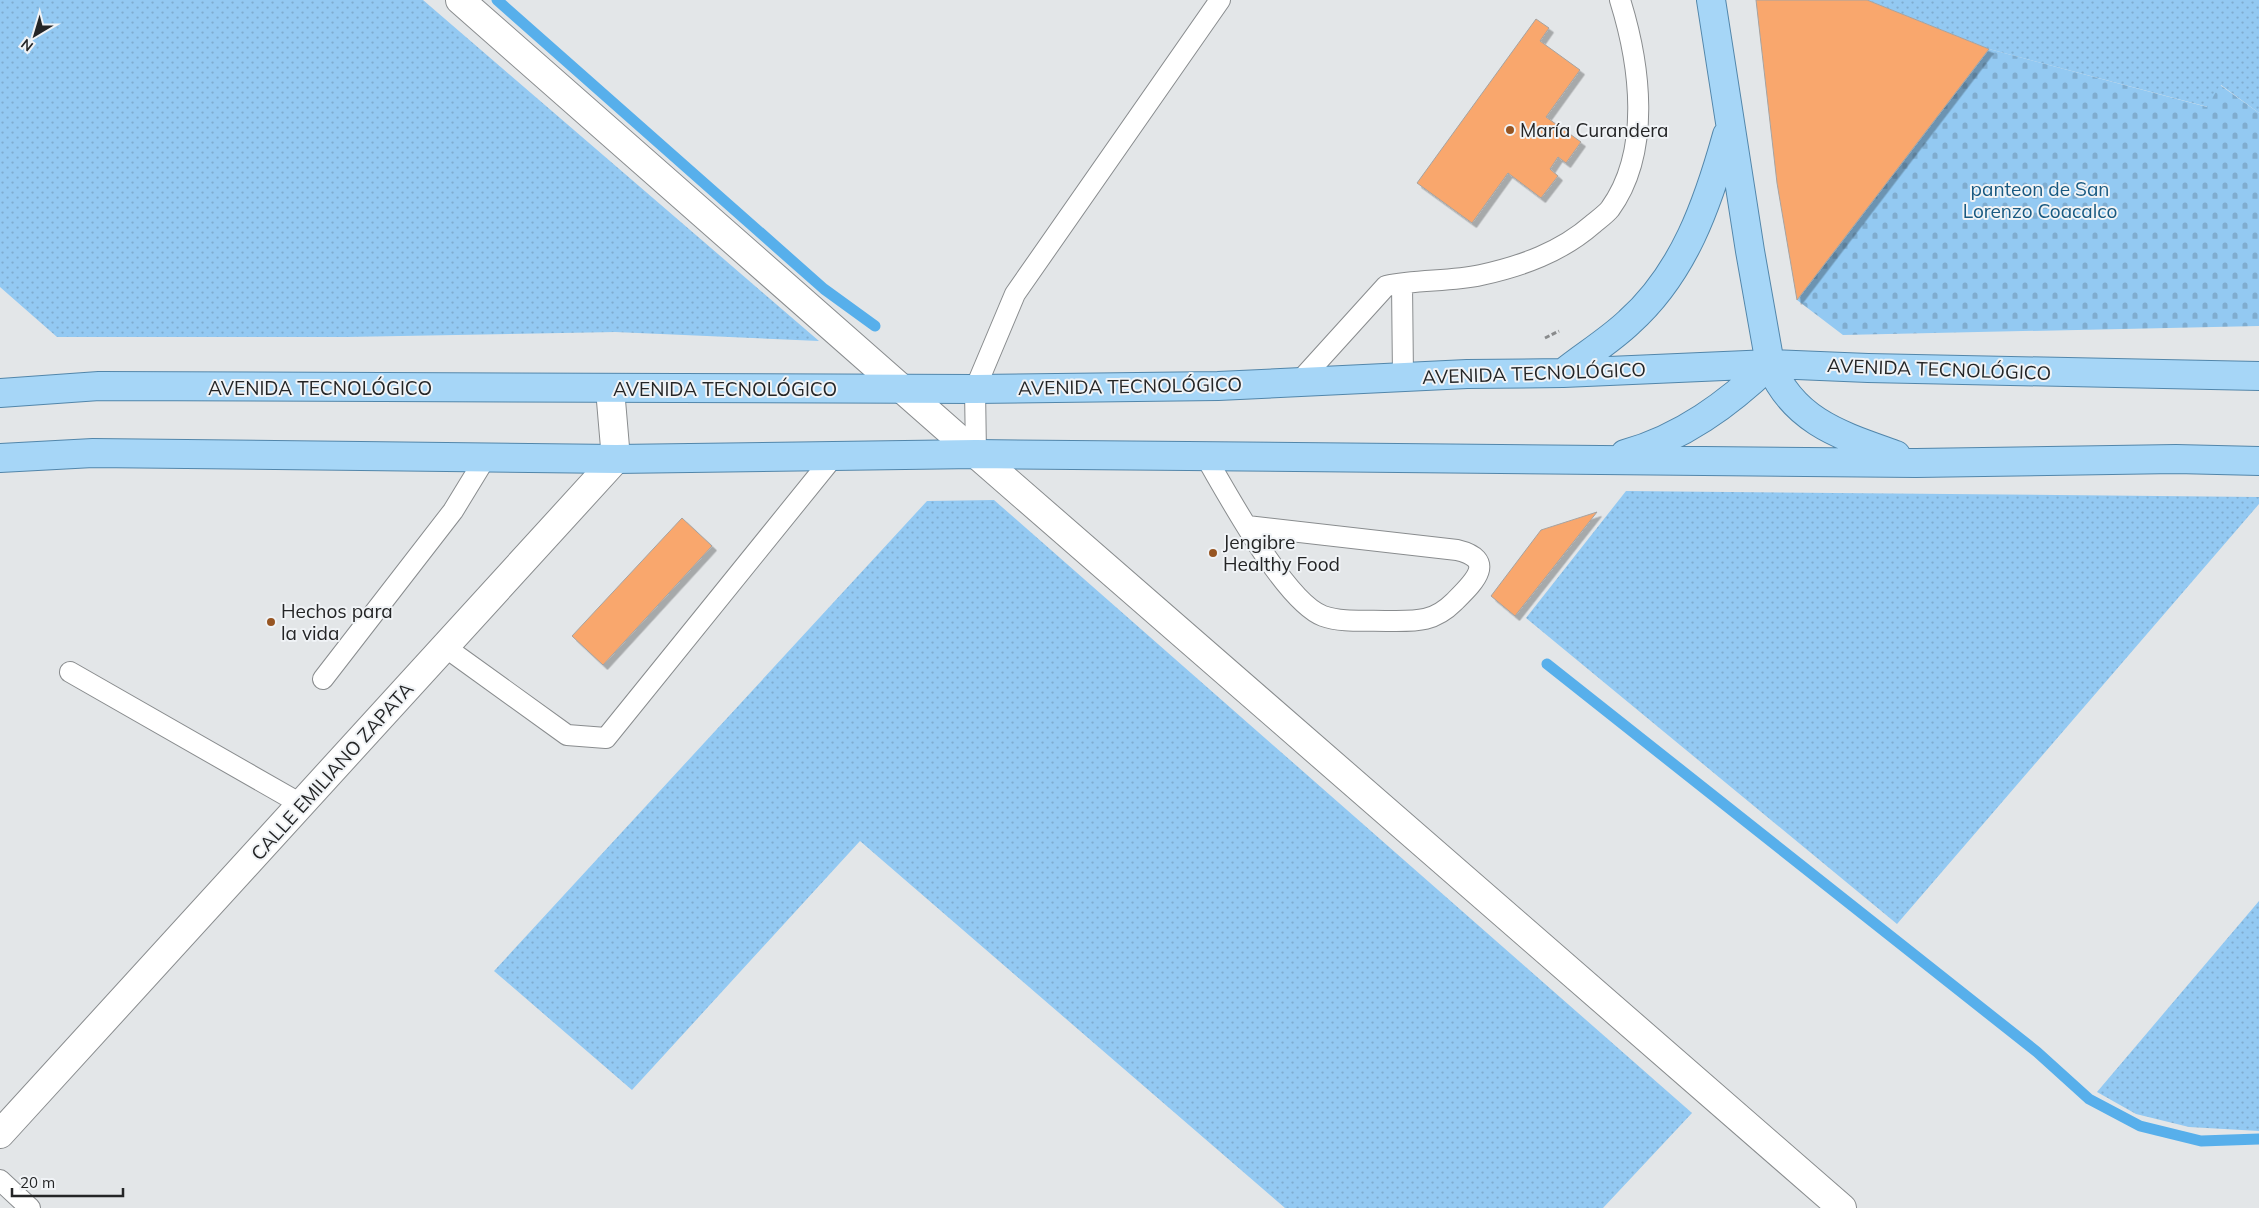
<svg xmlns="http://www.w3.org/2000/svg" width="2259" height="1208" viewBox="0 0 2259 1208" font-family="Mulish,sans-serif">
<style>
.grass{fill:url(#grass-dots)}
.cemetery{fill:url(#cemetery-stones)}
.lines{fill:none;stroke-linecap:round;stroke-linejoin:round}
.stream{stroke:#57afeb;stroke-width:11}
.building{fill:#f9a76d;stroke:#a6a3a1;filter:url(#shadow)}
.lane-casing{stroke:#898c8e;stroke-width:22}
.street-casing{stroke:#898c8e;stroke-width:30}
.primary-casing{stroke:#5286aa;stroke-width:30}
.path{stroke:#898b8c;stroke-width:3;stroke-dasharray:5 2.5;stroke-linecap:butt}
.lane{stroke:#fff;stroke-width:20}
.street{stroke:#fff;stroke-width:28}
.primary{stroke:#a6d6f7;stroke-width:28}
.poi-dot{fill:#975522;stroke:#f0f3f6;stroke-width:2}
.labels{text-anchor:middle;stroke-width:4;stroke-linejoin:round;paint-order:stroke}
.poi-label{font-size:19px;fill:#242526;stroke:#f0f3f6;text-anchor:start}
.park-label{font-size:19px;fill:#185981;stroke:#f0f3f6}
.street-label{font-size:19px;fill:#242526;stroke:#f0f3f6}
</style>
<defs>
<pattern id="grass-dots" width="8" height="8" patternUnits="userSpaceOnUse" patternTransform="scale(1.25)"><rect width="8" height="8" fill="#93c9f2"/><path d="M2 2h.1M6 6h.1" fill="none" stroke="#7faccf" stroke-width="1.8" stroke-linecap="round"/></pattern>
<pattern id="cemetery-stones" width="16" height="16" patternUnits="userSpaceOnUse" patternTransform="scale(1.25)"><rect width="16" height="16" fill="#93c9f2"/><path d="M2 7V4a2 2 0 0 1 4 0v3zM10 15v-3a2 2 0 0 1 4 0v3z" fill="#7faccf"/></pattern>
<filter id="shadow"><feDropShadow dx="4.5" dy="4.5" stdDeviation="0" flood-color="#0004"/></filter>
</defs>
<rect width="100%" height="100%" fill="#e3e6e8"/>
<path class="grass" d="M 0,0 L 423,0 L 819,341 L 615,332 L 347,337 L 57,337 L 0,287 Z
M 1867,0 L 2259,0 L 2259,113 L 2221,85 L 2208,107 L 1989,49 Z
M 1626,491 L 2259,497 L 2259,504 L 1897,924 L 1526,618 Z
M 994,500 L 1692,1113 L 1603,1208 L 1285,1208 L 860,841 L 632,1090 L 494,971 L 927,501 Z
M 2259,901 L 2259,1131 L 2189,1127 L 2136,1114 L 2097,1092 Z"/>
<path class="cemetery" d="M 1989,49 L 2207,107 L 2220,85 L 2259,113 L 2259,326 L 1843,335 L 1797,300 Z"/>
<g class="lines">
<path class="stream" d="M 497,0 L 824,289 L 875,326
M 1547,664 L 2037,1052 L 2089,1099 L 2140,1126 L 2201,1141 L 2259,1139"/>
</g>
<path class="building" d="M 1756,0 L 1867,0 L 1989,49 L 1797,300 L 1777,183 Z
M 1536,19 L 1549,28 L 1540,41 L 1580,70 L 1546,117 L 1581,142 L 1566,163 L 1558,157 L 1550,169 L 1558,176 L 1541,198 L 1508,173 L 1472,223 L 1417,183 Z
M 1597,512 L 1515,616 L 1491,596 L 1541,530 Z
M 682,518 L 712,546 L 603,665 L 572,636 Z"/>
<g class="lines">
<defs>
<path id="lane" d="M 1402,284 L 1403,377
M 1299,382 L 1386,286 C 1417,279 1450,282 1481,275 C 1522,266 1561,252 1593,224 C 1599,219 1606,214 1610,209 C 1652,151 1640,64 1620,0
M 976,454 L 975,389 L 1015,294 L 1220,0
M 1205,456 C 1227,493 1285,602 1323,616 C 1343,623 1366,620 1387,621 C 1415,621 1433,623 1454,602 C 1472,584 1499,560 1457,550 L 1247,526
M 445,647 L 567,735 L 606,738 L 834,456
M 70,672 L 301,804
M 323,679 L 453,511 L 486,457
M 0,1180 L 30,1208"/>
<path id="street" d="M 460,0 L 976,454 L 1842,1208
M 0,1134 L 616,459 L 610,389"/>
<path id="primary" d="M 1711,0 L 1750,251 L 1770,364 C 1793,422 1843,436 1896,455
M 1563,373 C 1584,356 1609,341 1629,322 C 1684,273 1708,203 1727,135
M 0,393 L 99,386 L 975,389 L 1218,386 L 1467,374 L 1563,373 L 1770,364 L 1868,368 L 2259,376
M 1625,454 C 1682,438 1728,404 1770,364
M 0,458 L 93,453 L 616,459 L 976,454 L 1916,463 L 2176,459 L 2259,461"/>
</defs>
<use href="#lane" class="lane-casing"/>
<use href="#street" class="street-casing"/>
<use href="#primary" class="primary-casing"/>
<path class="path" d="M 1545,338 L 1559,331"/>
<use href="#lane" class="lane"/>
<use href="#street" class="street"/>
<use href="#primary" class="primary"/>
</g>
<g class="poi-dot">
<circle cx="1510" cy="130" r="5"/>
<circle cx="1213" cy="553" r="5"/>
<circle cx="271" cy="622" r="5"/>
</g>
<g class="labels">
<g class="poi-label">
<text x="1520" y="137">María Curandera</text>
<text x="1223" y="549">Jengibre<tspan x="1223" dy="22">Healthy Food</tspan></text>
<text x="281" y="618">Hechos para<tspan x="281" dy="22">la vida</tspan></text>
</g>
<g class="park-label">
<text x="2040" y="196">panteon de San<tspan x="2040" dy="22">Lorenzo Coacalco</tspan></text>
</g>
<g class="street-label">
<text transform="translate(1939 369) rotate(2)" y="7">AVENIDA TECNOLÓGICO</text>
<text transform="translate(1534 373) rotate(-2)" y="7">AVENIDA TECNOLÓGICO</text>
<text transform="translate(1130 386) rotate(-1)" y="7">AVENIDA TECNOLÓGICO</text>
<text x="320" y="395">AVENIDA TECNOLÓGICO</text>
<text x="725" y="396">AVENIDA TECNOLÓGICO</text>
<text transform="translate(332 771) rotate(-48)" y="7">CALLE EMILIANO ZAPATA</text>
</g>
</g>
<g transform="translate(35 35) rotate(218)" stroke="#f0f3f6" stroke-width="4" paint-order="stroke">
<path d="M0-4L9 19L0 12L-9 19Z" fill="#242526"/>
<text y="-8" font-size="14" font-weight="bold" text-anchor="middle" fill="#242526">N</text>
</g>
<path d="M12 1188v8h111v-8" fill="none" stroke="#242526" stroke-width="2.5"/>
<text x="20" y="1188" font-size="15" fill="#242526" stroke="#f0f3f6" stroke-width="4" paint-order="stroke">20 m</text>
</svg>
